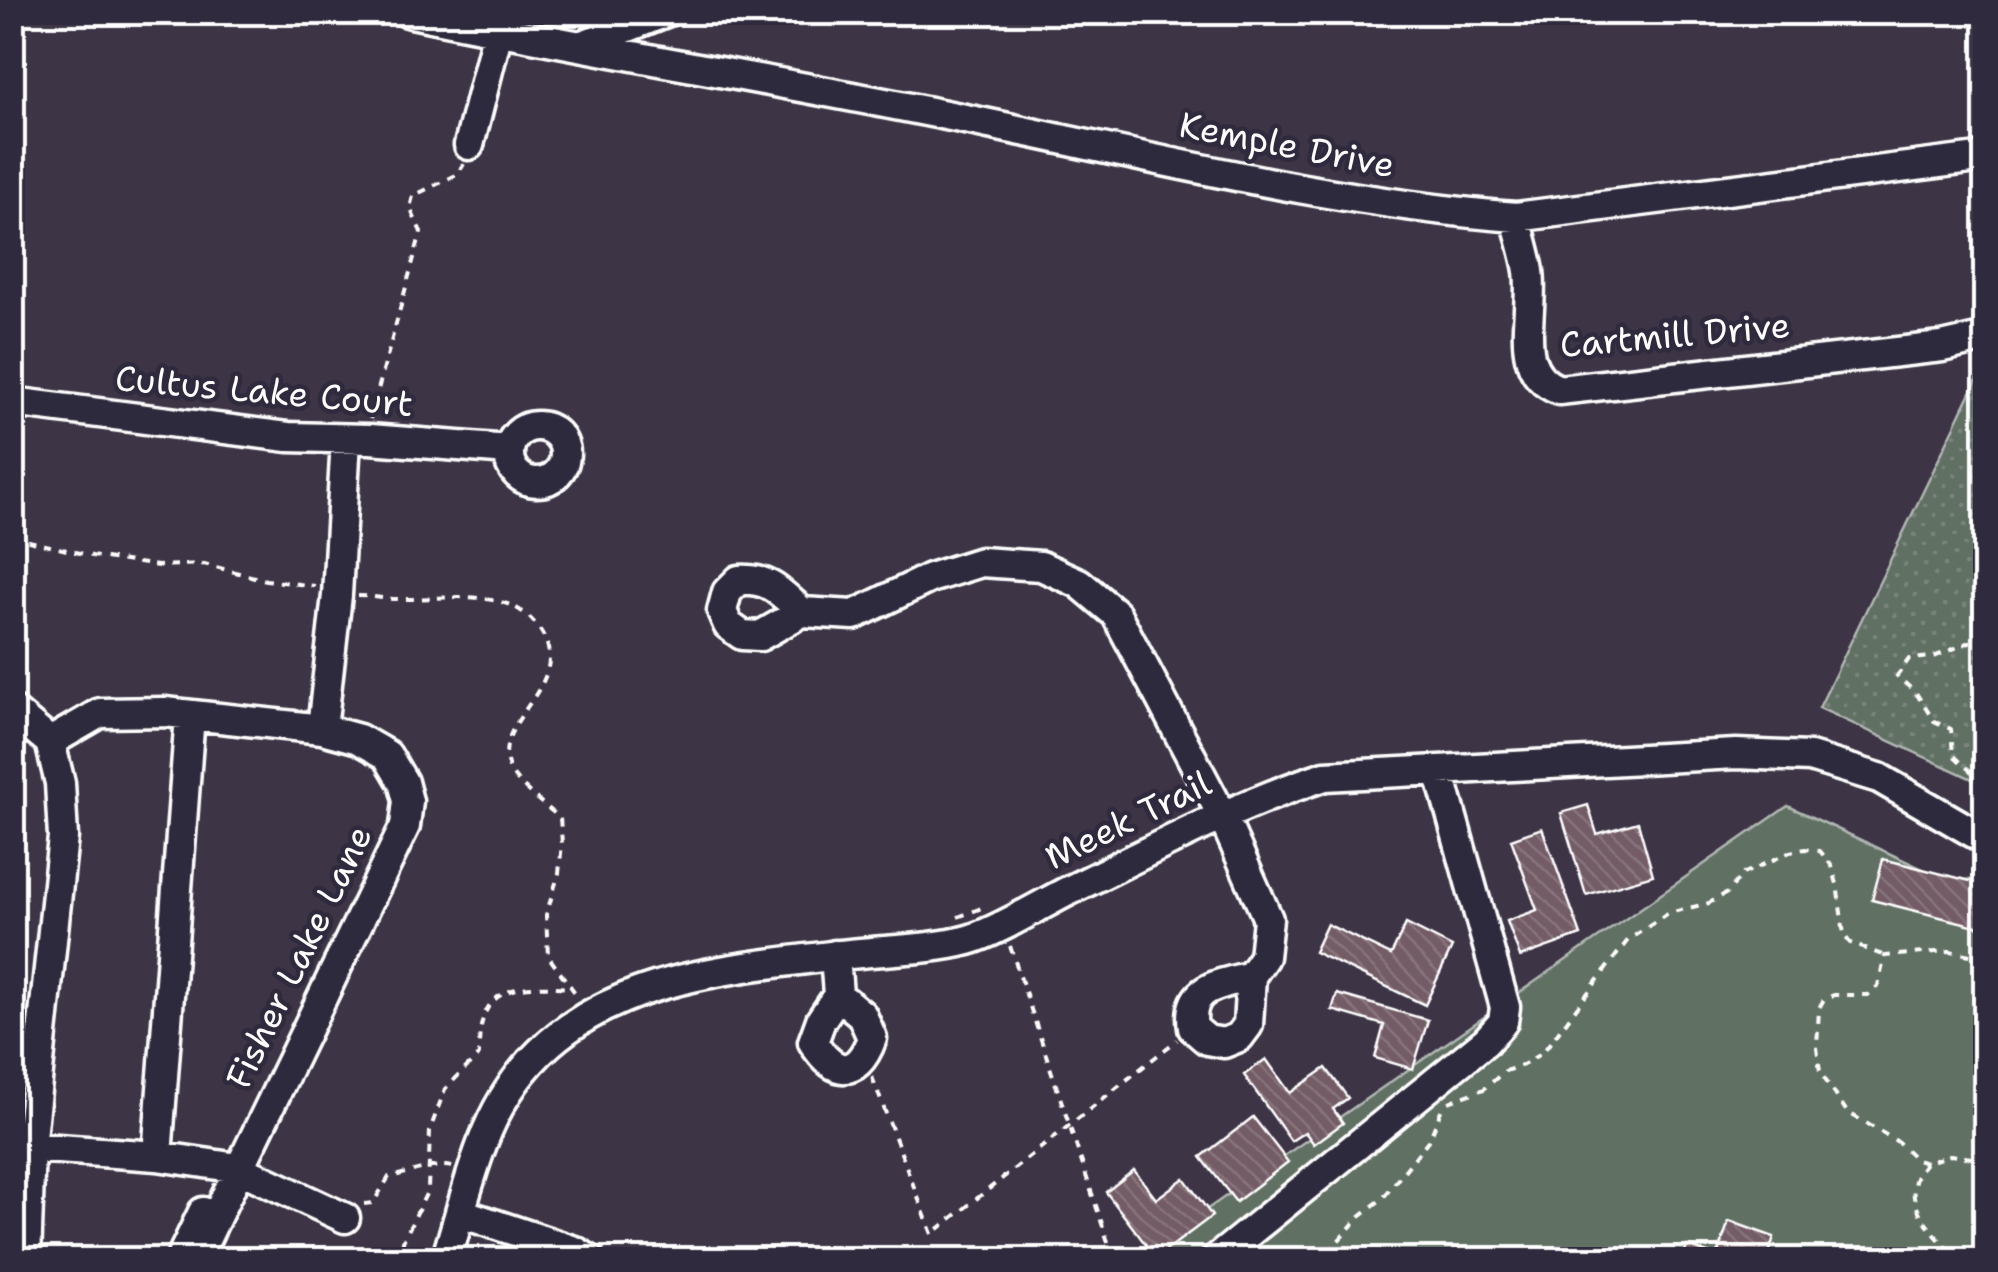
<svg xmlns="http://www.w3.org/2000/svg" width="1998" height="1272" viewBox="0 0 1998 1272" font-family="'Shantell Sans',sans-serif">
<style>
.grass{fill:#616f64;stroke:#b0b7b2;stroke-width:2.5}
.park{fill:url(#park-dots);stroke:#b0b7b2;stroke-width:2.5}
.building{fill:url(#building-back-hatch);stroke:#fff;stroke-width:2.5}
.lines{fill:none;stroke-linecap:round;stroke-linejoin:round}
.minor-casing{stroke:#fff;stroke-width:35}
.path{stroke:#fff;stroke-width:4;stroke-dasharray:8 8;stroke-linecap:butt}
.minor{stroke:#2f2a3d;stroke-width:28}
.labels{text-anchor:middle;stroke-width:9;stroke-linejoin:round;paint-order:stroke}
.street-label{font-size:35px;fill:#fff;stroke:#2f2a3d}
</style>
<defs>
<pattern id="park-dots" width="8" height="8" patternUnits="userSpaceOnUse" patternTransform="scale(2.5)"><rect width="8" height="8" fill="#616f64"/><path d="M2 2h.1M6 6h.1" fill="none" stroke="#79857b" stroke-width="1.8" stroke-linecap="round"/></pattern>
<pattern id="building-back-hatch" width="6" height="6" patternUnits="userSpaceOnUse" patternTransform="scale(2.5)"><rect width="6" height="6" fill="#735b65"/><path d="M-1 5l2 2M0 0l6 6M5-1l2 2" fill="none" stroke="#88747c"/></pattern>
</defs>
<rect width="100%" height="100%" fill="#3d3445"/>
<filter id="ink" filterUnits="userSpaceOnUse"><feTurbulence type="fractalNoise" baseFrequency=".01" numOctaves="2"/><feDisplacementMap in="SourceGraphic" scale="20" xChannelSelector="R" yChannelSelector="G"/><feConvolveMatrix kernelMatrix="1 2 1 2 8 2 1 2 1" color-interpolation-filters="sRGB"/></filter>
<g filter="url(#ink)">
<path class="grass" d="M 1788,806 L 1942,878 L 1985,881 L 1985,1259 L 1134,1260 Z"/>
<path class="park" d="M 1985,363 L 1986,363 L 1985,785 L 1819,708 Z"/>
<path class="building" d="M 1588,805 L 1597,834 L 1638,822 L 1653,875 L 1586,895 L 1561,813 Z
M 1542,828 L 1581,935 L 1520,957 L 1507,921 L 1537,910 L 1511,839 Z
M 1883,859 L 1986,885 L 1986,906 L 1980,927 L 1872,900 Z
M 1327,924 L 1391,955 L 1406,924 L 1452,947 L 1425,1005 L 1314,952 Z
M 1337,994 L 1428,1020 L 1413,1069 L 1375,1058 L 1384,1025 L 1332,1010 Z
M 1266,1059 L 1290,1093 L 1326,1068 L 1348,1098 L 1333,1109 L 1343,1123 L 1314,1144 L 1305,1132 L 1291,1141 L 1244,1075 Z
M 1253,1117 L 1288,1162 L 1236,1202 L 1201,1157 Z
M 1134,1170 L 1156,1199 L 1184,1178 L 1212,1216 L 1156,1258 L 1106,1192 Z
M 1729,1221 L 1774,1237 L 1767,1260 L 1682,1260 L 1687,1246 L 1717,1256 Z"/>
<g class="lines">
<defs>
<path id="minor" d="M 407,12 C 593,51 780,81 965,119 C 1147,156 1330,203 1516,217 L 1986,157
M 583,45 L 666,12
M 469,145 L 498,31
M 1516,217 C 1520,235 1526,253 1529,271 C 1535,311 1510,372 1559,390 L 1942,347 L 1986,337
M 12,402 L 288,437 L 370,439 L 509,450
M509 454a28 28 0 1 1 56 0a28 28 0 1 1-56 0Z
M 802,612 C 780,592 770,578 739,580 L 727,592 L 722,611 L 728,625 L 742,635 L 760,636 L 802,612 L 854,615 L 930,578 L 981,562 L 1041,566 L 1079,583 L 1116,614 L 1222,815 L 1268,919 L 1264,957 L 1251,976 L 1248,1025 L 1239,1037 L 1224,1043 L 1207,1040 L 1193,1028 C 1186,986 1219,985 1251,976
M 12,710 L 50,742 L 60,783 L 63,837 L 30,1147 L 26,1260
M 322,729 L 337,595 L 346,440
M 50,742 L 100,713 L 165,712 L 322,729 L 359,739 L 387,755 L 403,782 L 408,801 L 405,826 L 206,1238
M 835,955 L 838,995 L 821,1020 L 813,1042 C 834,1076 857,1079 872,1038 L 862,1015 L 838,995
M 30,1147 L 157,1156 L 238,1168 L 345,1218
M 157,1156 L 190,715
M 461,1213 L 575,1251 L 590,1260
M 180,1260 L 203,1212
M 446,1260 C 458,1221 468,1181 482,1144 C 541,985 694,972 840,955 C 879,950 931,950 968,940 C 995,933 1042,904 1070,890 C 1154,849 1236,805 1325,776 L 1736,754 L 1810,757 L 1879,778 L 1986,840
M 1215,1260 L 1486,1041 L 1503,1022 L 1505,1007 L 1439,771"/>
</defs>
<use href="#minor" class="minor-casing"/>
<path class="path" d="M 370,419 L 421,232 L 410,208 L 413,196 L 458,174 L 464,164
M 12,537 L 92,556 L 158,566 L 204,564 L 266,580 L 315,586
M 358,596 C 371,596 384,599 396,599 C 430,600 463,593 497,601 C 515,605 529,614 540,630 C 577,686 487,721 510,770 C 516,784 547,807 560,818 L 562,843 L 559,873 L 546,915 L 548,956 L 579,998
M 1986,635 L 1934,657 L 1909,659 L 1897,676 L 1916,693 L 1934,721 L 1951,729 L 1953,755 L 1986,785
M 958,917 L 987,906
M 1010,946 L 1114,1260
M 1986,958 L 1950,951 L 1885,956 L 1878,986 L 1868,995 L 1834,995 L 1824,999 L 1819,1008 L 1817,1047 L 1820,1072 L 1847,1112 L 1898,1142 L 1917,1160 L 1926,1163 L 1950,1155 L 1986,1160
M 872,1077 L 932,1234 L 1177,1040
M 1449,1102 L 1484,1089 L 1505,1071 L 1523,1065 L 1543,1052 L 1628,940 L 1669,913 L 1709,903 L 1727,893 L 1743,874 L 1790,852 L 1805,849 L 1820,851 L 1832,866 L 1837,884 L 1844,935 L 1850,943 L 1885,956
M 1926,1163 C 1893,1197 1933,1232 1956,1258
M 364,1204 L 373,1203 L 389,1177 C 410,1173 432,1163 453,1167
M 397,1260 L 404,1239 L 428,1190 L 430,1130 L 445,1089 L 479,1055 C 477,985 514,984 572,988
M 1296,1260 L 1332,1248 L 1360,1216 L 1383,1198 L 1430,1138 L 1442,1108"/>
<use href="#minor" class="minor"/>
</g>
</g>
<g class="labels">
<g class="street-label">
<text transform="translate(1287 145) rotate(11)" y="12">Kemple Drive</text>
<text transform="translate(1675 335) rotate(-5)" y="12">Cartmill Drive</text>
<text transform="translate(264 391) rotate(5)" y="12">Cultus Lake Court</text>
<text transform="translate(1128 820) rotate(-26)" y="12">Meek Trail</text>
<text transform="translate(299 957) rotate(-64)" y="12">Fisher Lake Lane</text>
</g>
</g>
<rect width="1998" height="1272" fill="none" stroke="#2f2a3d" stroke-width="50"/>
<rect x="25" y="25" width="1948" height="1222" fill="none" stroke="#fff" stroke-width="4" filter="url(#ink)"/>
</svg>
